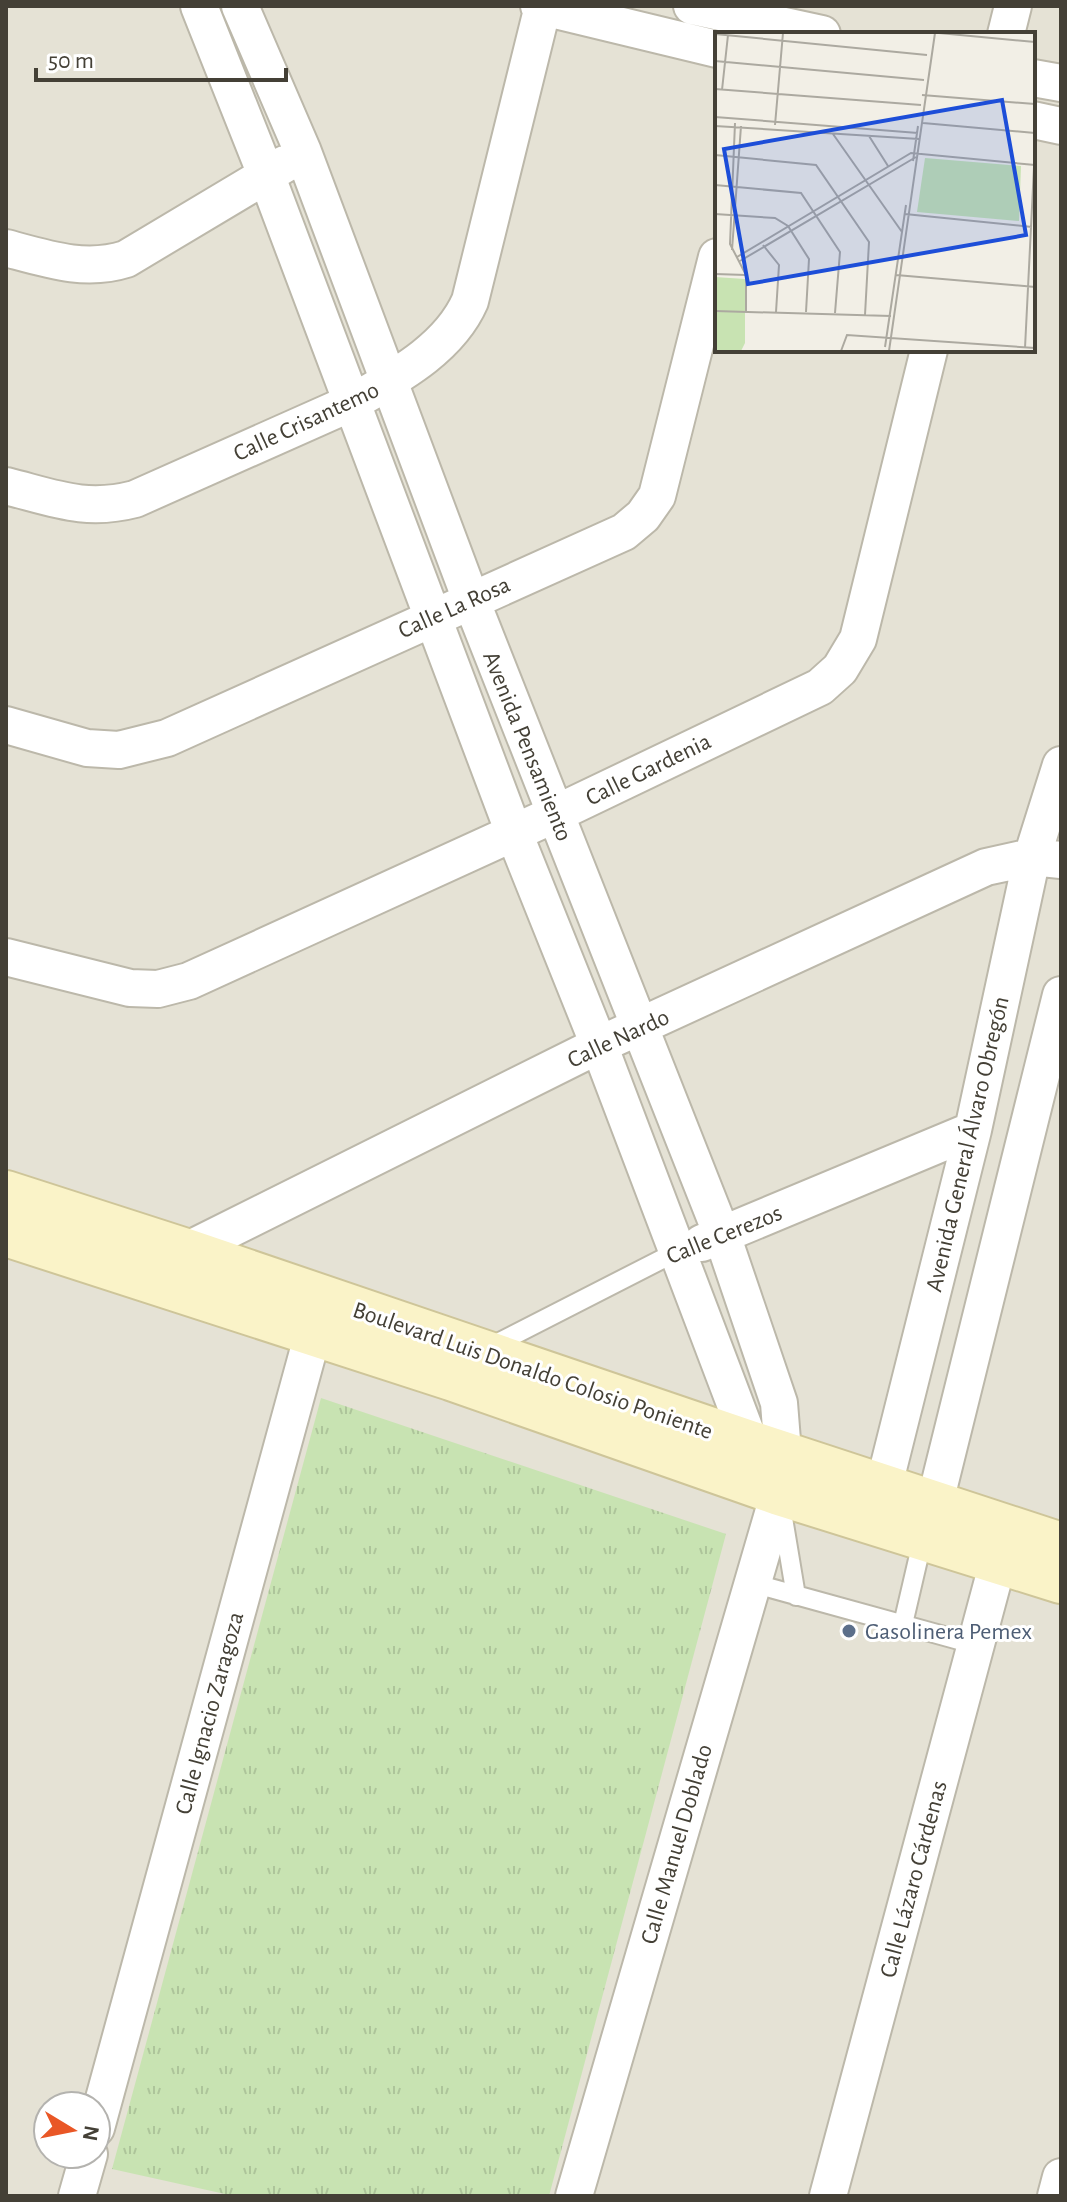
<svg xmlns="http://www.w3.org/2000/svg" width="1067" height="2202" viewBox="0 0 1067 2202" font-family="'Alegreya Sans',sans-serif">
<style>
.residential{fill:#e5e2d5;fill-rule:evenodd}
.grass{fill:url(#grass-tufts)}
.lines{fill:none;stroke-linecap:round;stroke-linejoin:round}
.lane-casing{stroke:#bcb8aa;stroke-width:22}
.street-casing{stroke:#bcb8aa;stroke-width:40}
.secondary-casing{stroke:#cec599;stroke-width:48}
.lane{stroke:#fff;stroke-width:18}
.street{stroke:#fff;stroke-width:36}
.secondary{stroke:#faf3c8;stroke-width:44}
.service-dot{fill:#5c6f8a;stroke:#fff;stroke-width:3}
.labels{text-anchor:middle;stroke-width:6;stroke-linejoin:round;paint-order:stroke}
.street-label{font-size:24px;fill:#444036;stroke:#fff}
.service-label{font-size:24px;fill:#4e5e75;stroke:#fff;text-anchor:start}
.inset-road{fill:none;stroke:#aca9a0;stroke-width:2}
.view{fill:#1d4ed8;fill-opacity:0.15;stroke:#1d4ed8;stroke-width:4}
.inset-edge{fill:none;stroke:#444036;stroke-width:4}
</style>
<defs>
<pattern id="grass-tufts" width="24" height="20" patternUnits="userSpaceOnUse" patternTransform="scale(2)"><rect width="24" height="20" fill="#c8e3b2"/><path d="M3 7l-1-3M5 7V3M7 7l1-3M15 17l-1-3M17 17v-4M19 17l1-3" fill="none" stroke="#adc49a"/></pattern>
</defs>
<rect width="100%" height="100%" fill="#f2efe6"/>
<path class="residential" d="M 6,6 L 1061,6 L 1061,2196 L 6,2196 ZM 717,34 L 1033,34 L 1033,350 L 717,350 ZM 48,2106 L 96,2106 L 96,2154 L 48,2154 Z"/>
<path class="grass" d="M 321,1398 L 726,1534 L 549,2196 L 234,2196 L 112,2169 Z"/>
<g class="lines">
<defs>
<path id="lane" d="M 488,1348 L 678,1251
M 782,1512 L 796,1596
M 752,1583 L 977,1645
M 903,1624 L 923,1538"/>
<path id="street" d="M 199,6 L 267,177 L 514,833 L 599,1045 L 750,1443 L 749,1462
M 240,6 L 303,152 L 471,600 L 722,1235 L 779,1403 L 783,1453 L 779,1493 L 574,2196
M 539,6 L 717,49
M 692,6 L 822,34
M 1006,34 L 1013,6
M 1033,78 L 1061,83
M 1033,120 L 1061,126
M 6,248 C 47,259 85,272 126,259 L 285,164
M 6,486 C 54,498 85,512 135,499 L 353,402 C 396,377 449,349 470,301 L 543,6
M 6,725 L 87,748 L 119,750 L 167,738 L 624,532 L 643,516 L 657,496 L 717,257
M 6,957 L 130,988 L 158,989 L 189,981 L 555,814 L 820,687 L 840,669 L 858,639 L 929,350
M 702,1243 L 973,1130
M 186,1251 L 599,1045 L 986,867 L 1032,857 L 1061,860
M 877,1513 L 973,1130 L 1032,857 L 1061,765
M 926,1529 L 935,1502 L 1061,995
M 96,2128 L 320,1308
M 77,2196 L 89,2154
M 828,2196 L 998,1562
M 1056,2196 L 1061,2177"/>
<path id="secondary" d="M 6,1193 L 186,1251 L 750,1443 L 1061,1545
M 6,1234 L 451,1378 L 779,1493 L 1061,1581"/>
</defs>
<use href="#lane" class="lane-casing"/>
<use href="#street" class="street-casing"/>
<use href="#secondary" class="secondary-casing"/>
<use href="#lane" class="lane"/>
<use href="#street" class="street"/>
<use href="#secondary" class="secondary"/>
</g>
<circle class="service-dot" cx="849" cy="1631" r="8"/>
<g class="labels">
<g class="street-label">
<text transform="translate(306 421) rotate(-25)" y="8">Calle Crisantemo</text>
<text transform="translate(454 607) rotate(-24)" y="8">Calle La Rosa</text>
<text transform="translate(528 746) rotate(68)" y="8">Avenida Pensamiento</text>
<text transform="translate(648 769) rotate(-26)" y="8">Calle Gardenia</text>
<text transform="translate(618 1038) rotate(-25)" y="8">Calle Nardo</text>
<text transform="translate(967 1144) rotate(-77)" y="8">Avenida General Álvaro Obregón</text>
<text transform="translate(724 1234) rotate(-22)" y="8">Calle Cerezos</text>
<text transform="translate(533 1370) rotate(19)" y="8">Boulevard Luis Donaldo Colosio Poniente</text>
<text transform="translate(209 1713) rotate(-75)" y="8">Calle Ignacio Zaragoza</text>
<text transform="translate(676 1844) rotate(-74)" y="8">Calle Manuel Doblado</text>
<text transform="translate(913 1879) rotate(-75)" y="8">Calle Lázaro Cárdenas</text>
</g>
<g class="service-label">
<text x="865" y="1639">Gasolinera Pemex</text>
</g>
</g>
<g transform="translate(715 32)">
<rect width="320" height="320" fill="#f2efe6"/>
<path d="M 210,126 L 306,134 L 304,189 L 202,180 Z" fill="#c8e3b2"/>
<path d="M 0,245 L 30,247 L 30,311 L 26,319 L 0,319 Z" fill="#c8e3b2"/>
<path class="inset-road" d="M 224,1 L 320,10M 0,2 L 212,23M 0,29 L 209,48M 0,57 L 206,73M 7,58 L 13,3M 207,63 L 320,72M 0,85 L 203,101M 20,91 L 15,212 L 31,243 L 31,279M 208,91 L 320,101M 60,93 L 68,1M 0,94 L 204,107M 118,102 L 187,200M 154,104 L 173,134M 0,123 L 101,133 L 154,210 L 150,283M 198,129 L 203,94M 0,153 L 86,161 L 125,220 L 120,281M 0,182 L 60,186 L 73,194 L 94,227 L 91,280M 190,182 L 317,195M 48,213 L 64,233 L 61,280M 17,218 L 26,94M 22,225 L 196,121 L 320,133M 25,229 L 201,125M 0,242 L 31,243M 181,243 L 320,255M 0,279 L 176,284M 170,315 L 191,173M 310,316 L 320,115M 126,319 L 132,303 L 320,316M 174,319 L 220,1"/>
<path class="view" d="M 287,68 L 311,203 L 33,252 L 9,117 Z"/>
<rect width="320" height="320" class="inset-edge"/>
</g>
<rect width="1067" height="2202" fill="none" stroke="#444036" stroke-width="16"/>
<g transform="translate(72 2130) rotate(100)"><circle r="38" fill="#ffffff" stroke="#b4b3af" stroke-width="2"/>
<path d="M0-6L14 30L0 20L-14 30Z" fill="#e95726"/>
<text y="-12" font-size="22" font-weight="bold" text-anchor="middle" fill="#444036">N</text>
</g>
<path d="M36 68v12h250v-12" fill="none" stroke="#444036" stroke-width="4"/>
<text x="48" y="68" font-size="24" fill="#444036" stroke="#ffffff" stroke-width="6" paint-order="stroke">50 m</text>
</svg>
